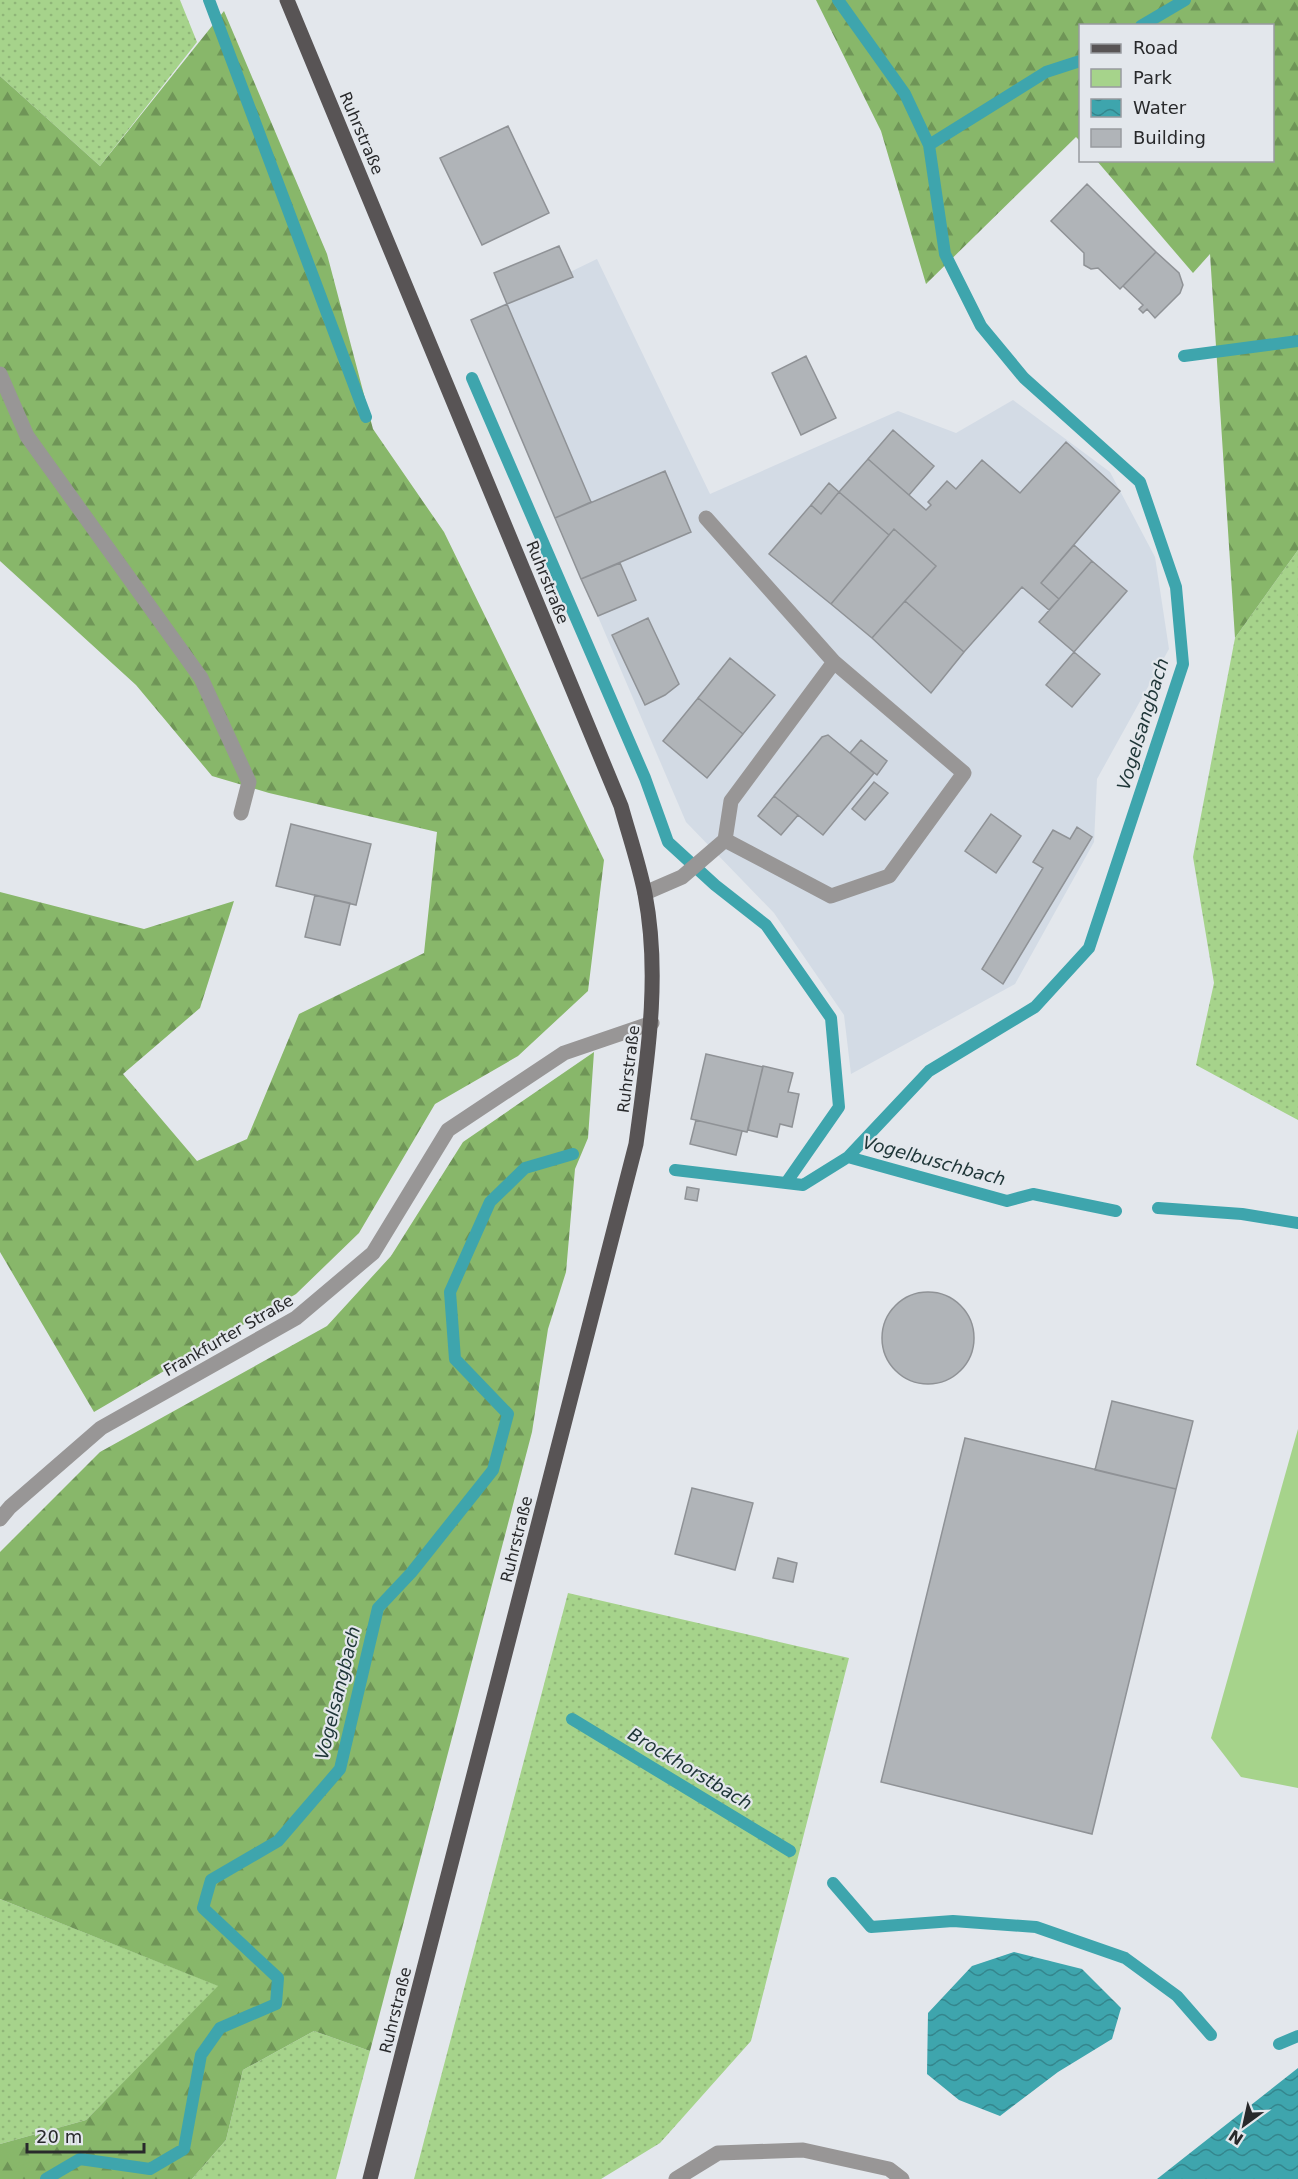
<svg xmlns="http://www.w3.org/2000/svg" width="1298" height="2179" viewBox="0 0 1298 2179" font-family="'DejaVu Sans',sans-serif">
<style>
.built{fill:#d3dbe5}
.grass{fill:url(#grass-dots)}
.forest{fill:url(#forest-firs)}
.park{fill:#a6d38b}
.water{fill:url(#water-waves)}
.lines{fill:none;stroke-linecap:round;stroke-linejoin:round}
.stream{stroke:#3ea5ad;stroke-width:12}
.building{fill:#b0b4b8;stroke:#8f9296;stroke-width:1.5}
.minor{stroke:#989696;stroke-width:15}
.major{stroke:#585455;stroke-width:15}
.labels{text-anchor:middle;stroke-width:4.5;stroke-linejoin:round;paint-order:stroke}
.street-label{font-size:16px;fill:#28292b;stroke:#e3e7ec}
.water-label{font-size:18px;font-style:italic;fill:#1e3537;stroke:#e3e7ec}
</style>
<defs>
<pattern id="grass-dots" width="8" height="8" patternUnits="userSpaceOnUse" patternTransform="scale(1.5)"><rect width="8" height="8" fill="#a6d38b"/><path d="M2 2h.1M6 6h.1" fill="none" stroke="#8fb578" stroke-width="1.8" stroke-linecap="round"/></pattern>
<pattern id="forest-firs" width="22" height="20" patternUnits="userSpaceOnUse" patternTransform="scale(1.5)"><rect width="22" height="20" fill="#88b76a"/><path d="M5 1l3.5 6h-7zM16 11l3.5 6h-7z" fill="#6f9557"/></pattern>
<pattern id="water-waves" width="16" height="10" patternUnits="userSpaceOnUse" patternTransform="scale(1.5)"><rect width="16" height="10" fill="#3ea5ad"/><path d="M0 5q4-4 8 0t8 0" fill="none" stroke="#34868d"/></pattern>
</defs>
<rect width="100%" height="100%" fill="#e3e7ec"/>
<path class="built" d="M 597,259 L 710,494 L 898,411 L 956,433 L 1013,400 L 1110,472 L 1155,557 L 1169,649 L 1097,779 L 1094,842 L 1015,984 L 851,1074 L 844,1015 L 774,913 L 686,822 L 471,320 Z"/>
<path class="grass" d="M 0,0 L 180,0 L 197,42 L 100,166 L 0,76 Z
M 1298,550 L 1298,1120 L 1196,1065 L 1214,983 L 1193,857 L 1235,638 Z
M 568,1593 L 849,1658 L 751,2041 L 660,2143 L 601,2179 L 414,2179 Z
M 0,1899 L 219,1986 L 86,2120 L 0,2144 Z
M 314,2031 L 370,2051 L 336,2179 L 192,2179 L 226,2140 L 243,2070 Z"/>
<path class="forest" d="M 816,0 L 1298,0 L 1298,550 L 1235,638 L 1210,254 L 1193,273 L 1097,161 L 1272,160 L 1272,26 L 1080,26 L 1080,141 L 1076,137 L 926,284 L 881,131 Z
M 224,11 L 327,254 L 373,429 L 444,532 L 604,860 L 588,991 L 518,1056 L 435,1104 L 359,1233 L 296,1294 L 94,1412 L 0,1252 L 0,892 L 144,929 L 234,901 L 200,1008 L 123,1074 L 197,1161 L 247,1139 L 299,1014 L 424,953 L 437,832 L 269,793 L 212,776 L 136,685 L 0,561 L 0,76 L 100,166 Z
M 594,1052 L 588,1138 L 575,1169 L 566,1272 L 548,1329 L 532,1432 L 370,2051 L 314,2031 L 243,2070 L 226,2140 L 192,2179 L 0,2179 L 0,2144 L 86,2120 L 218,1986 L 0,1899 L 0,1552 L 100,1452 L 327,1326 L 391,1256 L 463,1142 Z"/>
<path class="park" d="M 1298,1429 L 1298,1788 L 1241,1777 L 1211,1738 Z"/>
<path class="water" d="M 1014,1952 L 1082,1969 L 1121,2008 L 1112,2039 L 1058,2072 L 1000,2116 L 959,2100 L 927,2074 L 928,2013 L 972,1966 Z
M 1298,2068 L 1298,2179 L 1157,2179 Z"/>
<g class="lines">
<path class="stream" d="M 209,0 L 366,417
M 1141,26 L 1185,0
M 929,145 L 1046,72 L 1080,61
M 1184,356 L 1298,341
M 472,378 L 645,778 L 668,842 L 715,885 L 766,925 L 831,1018 L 839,1107 L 786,1183
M 848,1157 L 1007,1201 L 1033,1194 L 1116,1211
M 675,1170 L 803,1185 L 848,1157 L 929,1071 L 1035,1007 L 1089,948 L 1183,664 L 1176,587 L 1140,482 L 1024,378 L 981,326 L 945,254 L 929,145 L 905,94 L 838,0
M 1158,1208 L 1242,1214 L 1298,1223
M 572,1719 L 790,1851
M 833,1883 L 871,1927 L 953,1921 L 1036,1927 L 1125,1958 L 1177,1996 L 1211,2035
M 1279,2044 L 1298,2036
M 46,2179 L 80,2159 L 150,2169 L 184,2149 L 201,2055 L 220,2028 L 276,2004 L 278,1978 L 203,1908 L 211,1880 L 278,1841 L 340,1769 L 378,1608 L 411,1573 L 493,1470 L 508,1414 L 455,1359 L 450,1292 L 490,1202 L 525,1168 L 573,1154"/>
</g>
<path class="building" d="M 508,126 L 549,213 L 482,245 L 440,158 Z
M 1087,184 L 1156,252 L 1120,289 L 1098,268 L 1091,269 L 1084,265 L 1084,253 L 1051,221 Z
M 559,246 L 573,277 L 507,304 L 494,273 Z
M 1156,252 L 1179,273 L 1183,285 L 1180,293 L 1155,318 L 1147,309 L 1143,313 L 1139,309 L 1143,305 L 1123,286 Z
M 507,304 L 591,502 L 555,518 L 471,320 Z
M 806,356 L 836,418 L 801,435 L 772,373 Z
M 893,430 L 934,466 L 909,495 L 868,459 Z
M 1066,442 L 1120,491 L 1041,583 L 1059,599 L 1049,610 L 1022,587 L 964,652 L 905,601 L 936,566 L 894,529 L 889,535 L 839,492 L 868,459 L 926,510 L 931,505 L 928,502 L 947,481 L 956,489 L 982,460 L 1020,493 Z
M 665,471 L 691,532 L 581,579 L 555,518 Z
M 829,483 L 839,492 L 821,514 L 811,505 Z
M 839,492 L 889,535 L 831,604 L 769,554 L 811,505 L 821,514 Z
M 894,529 L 936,566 L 872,638 L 831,604 Z
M 1074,545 L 1092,561 L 1059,599 L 1041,583 Z
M 1092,561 L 1127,591 L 1074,652 L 1039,622 Z
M 620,563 L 636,600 L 598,616 L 581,579 Z
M 905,601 L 964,652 L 931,693 L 872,638 Z
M 648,618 L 679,684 L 665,695 L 645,705 L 612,635 Z
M 1074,652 L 1100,674 L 1072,707 L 1046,685 Z
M 730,658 L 775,695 L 743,734 L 698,698 Z
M 698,698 L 743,734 L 707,778 L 663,741 Z
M 828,735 L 874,773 L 823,835 L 774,796 L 822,737 Z
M 861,740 L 887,761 L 877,775 L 850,753 Z
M 874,782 L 888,793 L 865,820 L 852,809 Z
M 774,796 L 798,815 L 781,835 L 758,816 Z
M 991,814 L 1021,836 L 996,873 L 965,851 Z
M 291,824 L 371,844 L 356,905 L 276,886 Z
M 1077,827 L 1092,837 L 1003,984 L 982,969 L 1043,868 L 1033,862 L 1053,830 L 1070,839 Z
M 315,895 L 350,903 L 340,945 L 305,937 Z
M 706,1054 L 763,1067 L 747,1132 L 691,1119 Z
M 763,1066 L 793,1073 L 788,1092 L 799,1094 L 792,1127 L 780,1124 L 777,1137 L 748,1130 Z
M 696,1120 L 742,1131 L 736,1155 L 690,1144 Z
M 687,1187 L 699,1189 L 697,1201 L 685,1199 Z
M882 1338a46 46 0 1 1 92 0a46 46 0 1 1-92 0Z
M 1112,1401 L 1193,1421 L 1176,1489 L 1095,1470 Z
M 965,1438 L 1176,1489 L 1092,1834 L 881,1782 Z
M 692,1488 L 753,1503 L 735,1570 L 675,1554 Z
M 778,1558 L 797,1563 L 793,1582 L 773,1578 Z"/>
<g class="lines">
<path class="minor" d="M 0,374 L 27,436 L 201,678 L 249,782 L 241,813
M 706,518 L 834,662 L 964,773 L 889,876 L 831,896 L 725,840 L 731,801 L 834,662
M 645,893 L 682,877 L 725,840
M 0,1519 L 10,1507 L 101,1428 L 296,1318 L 373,1253 L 448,1130 L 564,1053 L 652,1023
M 676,2179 L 718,2153 L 803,2150 L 889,2169 L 902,2179"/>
<path class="major" d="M 287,0 L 621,806 C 629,835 639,864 645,894 C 661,977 647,1061 636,1144 L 370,2179"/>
</g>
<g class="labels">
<g class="street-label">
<text transform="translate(362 133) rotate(67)" y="6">Ruhrstraße</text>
<text transform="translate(548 582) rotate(68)" y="6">Ruhrstraße</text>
<text transform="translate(628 1069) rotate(-83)" y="6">Ruhrstraße</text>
<text transform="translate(228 1335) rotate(-30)" y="6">Frankfurter Straße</text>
<text transform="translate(516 1539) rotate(-76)" y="6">Ruhrstraße</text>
<text transform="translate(395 2010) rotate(-76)" y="6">Ruhrstraße</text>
</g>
<g class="water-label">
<text transform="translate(1143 724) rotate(-73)" y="6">Vogelsangbach</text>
<text transform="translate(934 1161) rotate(15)" y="6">Vogelbuschbach</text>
<text transform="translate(338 1693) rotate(-76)" y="6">Vogelsangbach</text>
<text transform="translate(690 1769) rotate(31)" y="6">Brockhorstbach</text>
</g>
</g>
<rect x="1079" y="24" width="195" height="138" fill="#e3e7ec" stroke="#989b9f" stroke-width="1.5"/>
<rect x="1091" y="44" width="30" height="9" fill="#585455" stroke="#989b9f" stroke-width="1.5"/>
<text x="1133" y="54" font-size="18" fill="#28292b">Road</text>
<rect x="1091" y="69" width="30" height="18" fill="#a6d38b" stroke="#989b9f" stroke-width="1.5"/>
<text x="1133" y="84" font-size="18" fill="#28292b">Park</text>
<rect x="1091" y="99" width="30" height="18" fill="url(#water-waves)" stroke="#989b9f" stroke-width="1.5"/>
<text x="1133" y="114" font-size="18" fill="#28292b">Water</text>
<rect x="1091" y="129" width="30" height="18" fill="#b0b4b8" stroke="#989b9f" stroke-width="1.5"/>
<text x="1133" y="144" font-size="18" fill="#28292b">Building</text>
<g transform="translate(1244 2125) rotate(213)" stroke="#e3e7ec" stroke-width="4.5" paint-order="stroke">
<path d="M0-4.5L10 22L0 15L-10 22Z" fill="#28292b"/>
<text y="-9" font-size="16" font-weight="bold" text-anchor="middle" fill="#28292b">N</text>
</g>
<path d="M27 2143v9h117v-9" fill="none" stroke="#28292b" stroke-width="3"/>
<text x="36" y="2143" font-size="18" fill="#28292b" stroke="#e3e7ec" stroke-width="4.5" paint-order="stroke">20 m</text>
</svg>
